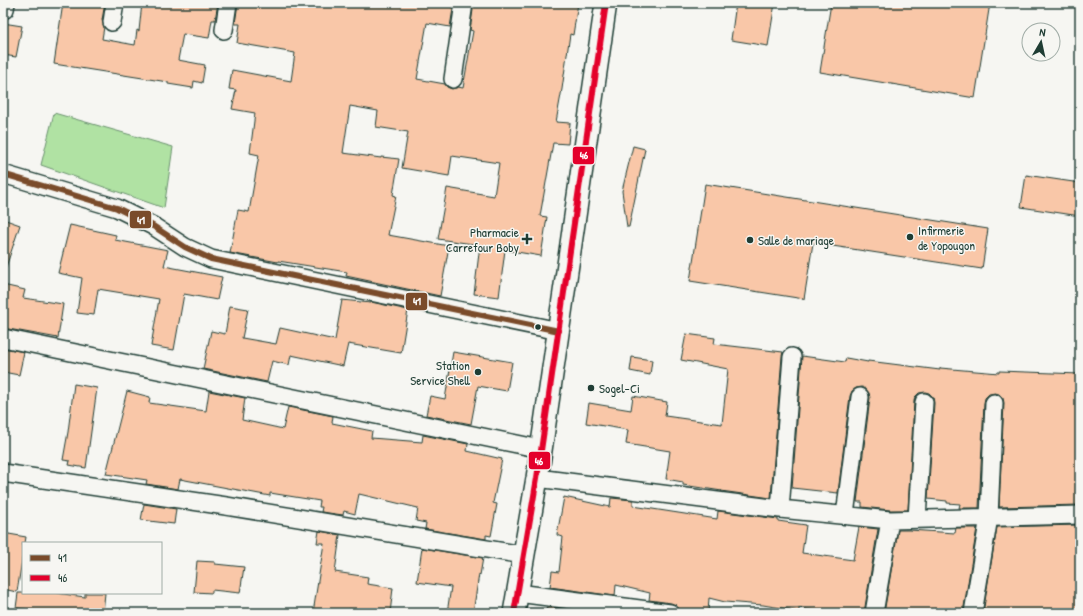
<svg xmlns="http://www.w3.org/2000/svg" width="1083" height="616" viewBox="0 0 1083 616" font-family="'Patrick Hand',sans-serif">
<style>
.pitch{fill:#b0e2a3;stroke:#68906c}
.building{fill:#f9c7a8;stroke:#1f3d34}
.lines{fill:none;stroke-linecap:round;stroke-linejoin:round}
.minor-casing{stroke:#1f3d34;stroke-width:20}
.tertiary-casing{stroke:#1f3d34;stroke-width:24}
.minor{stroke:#f6f6f2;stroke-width:17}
.tertiary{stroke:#f6f6f2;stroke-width:21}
.bus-1-casing{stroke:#f6f6f2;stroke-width:9}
.bus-2-casing{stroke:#f6f6f2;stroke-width:9}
.bus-1{stroke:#7a4b2a;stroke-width:6}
.bus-2{stroke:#e4002b;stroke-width:6}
.poi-dot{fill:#1f3d34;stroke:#f6f6f2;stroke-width:1.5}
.labels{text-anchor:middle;stroke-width:3;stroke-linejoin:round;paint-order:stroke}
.poi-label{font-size:13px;fill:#1f3d34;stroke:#f6f6f2;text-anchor:start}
.line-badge{stroke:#f6f6f2;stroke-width:1.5}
.badge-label{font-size:11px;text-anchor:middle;font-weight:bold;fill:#fff}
</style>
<rect width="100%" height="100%" fill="#f6f6f2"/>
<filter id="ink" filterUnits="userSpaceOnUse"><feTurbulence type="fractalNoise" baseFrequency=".025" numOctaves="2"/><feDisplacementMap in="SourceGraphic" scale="8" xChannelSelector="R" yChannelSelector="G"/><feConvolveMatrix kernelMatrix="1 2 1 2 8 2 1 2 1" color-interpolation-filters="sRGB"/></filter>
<g filter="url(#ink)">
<path class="pitch" d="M 54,113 L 173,147 L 164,208 L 41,165 Z"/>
<path class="building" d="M 63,3 L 105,3 L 102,20 L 104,27 L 102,39 L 135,45 L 137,30 L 139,31 L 142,3 L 218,3 L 215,20 L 212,20 L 209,38 L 183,34 L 178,60 L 205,65 L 202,83 L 194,81 L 193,88 L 168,84 L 168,82 L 54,64 Z
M 238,3 L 454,3 L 450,27 L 427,23 L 417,79 L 445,84 L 447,87 L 452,89 L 458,87 L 463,88 L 473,31 L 470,30 L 474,3 L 578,3 L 573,35 L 570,34 L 562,89 L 556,122 L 570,123 L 568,144 L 553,143 L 540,216 L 547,217 L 541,256 L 505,250 L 499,297 L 474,294 L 480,245 L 438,239 L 447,188 L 494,196 L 499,163 L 452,156 L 449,176 L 402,168 L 408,132 L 376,127 L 378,111 L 350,106 L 343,153 L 381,158 L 381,157 L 399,159 L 393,195 L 396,196 L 388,235 L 449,246 L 440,296 L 346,276 L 347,272 L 278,261 L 278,262 L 230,253 L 238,210 L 249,212 L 259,155 L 250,153 L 255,113 L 232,109 L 236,90 L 229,89 L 232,70 L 291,81 L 295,53 L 237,43 L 240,24 L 235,24 Z
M 736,3 L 775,3 L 768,46 L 731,40 Z
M 831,3 L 990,3 L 975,98 L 820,72 Z
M 3,23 L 22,26 L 16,57 L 3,55 Z
M 633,146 L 645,149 L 629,227 L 627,227 L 622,191 Z
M 1026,175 L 1080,183 L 1080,216 L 1021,207 Z
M 705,184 L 988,229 L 982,269 L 813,243 L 804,299 L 690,281 Z
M 3,219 L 20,225 L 6,267 L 3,266 Z
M 70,225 L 116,235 L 115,240 L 168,250 L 164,266 L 222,277 L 217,300 L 184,294 L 174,350 L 151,346 L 159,299 L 98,289 L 94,315 L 77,313 L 82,278 L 58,273 Z
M 3,285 L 25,290 L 23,298 L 63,304 L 58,338 L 3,328 Z
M 342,300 L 371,303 L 371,302 L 408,310 L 401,353 L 348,344 L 343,366 L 291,355 L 289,365 L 272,361 L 267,382 L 203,369 L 211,331 L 225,334 L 230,306 L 248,309 L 242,338 L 276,344 L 280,328 L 335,340 Z
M 686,334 L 715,338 L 714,344 L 783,352 L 782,356 L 771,498 L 721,491 L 722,491 L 683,485 L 683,482 L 666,479 L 670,451 L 626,444 L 628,430 L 586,423 L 589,403 L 631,410 L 633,396 L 667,402 L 665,416 L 722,424 L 728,369 L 681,360 Z
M 3,348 L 24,352 L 19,375 L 3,372 Z
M 453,352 L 512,362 L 507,391 L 478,386 L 471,424 L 426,415 L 430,396 L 445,399 Z
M 802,356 L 845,362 L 846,358 L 868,362 L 868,361 L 940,370 L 940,368 L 999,373 L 999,371 L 1080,374 L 1080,505 L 999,507 L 1004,403 L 1003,398 L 999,394 L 995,393 L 989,394 L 985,398 L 984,403 L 979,508 L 959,508 L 960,504 L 947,503 L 947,501 L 928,499 L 934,403 L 933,397 L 929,393 L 925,392 L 919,393 L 915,397 L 914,401 L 908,510 L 890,510 L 862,507 L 862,502 L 857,502 L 870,398 L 869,393 L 866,389 L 862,387 L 856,388 L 852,391 L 850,396 L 838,493 L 792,488 Z
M 632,357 L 652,360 L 650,375 L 630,371 Z
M 74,384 L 97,388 L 86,468 L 69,465 L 70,461 L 63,460 L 68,432 Z
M 127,391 L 150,397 L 149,403 L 206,411 L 209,391 L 245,398 L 242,420 L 283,429 L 288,407 L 333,416 L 332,423 L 372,431 L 371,438 L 422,442 L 423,435 L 468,444 L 467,451 L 502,459 L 493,503 L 497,504 L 491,536 L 486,535 L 486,539 L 425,529 L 426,523 L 416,521 L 418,508 L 359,494 L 355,514 L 344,511 L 343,515 L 321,512 L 322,507 L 319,507 L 320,501 L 270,493 L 270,496 L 180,479 L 178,489 L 146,484 L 147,480 L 106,474 Z
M 564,497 L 610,507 L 611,498 L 633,500 L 633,506 L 717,519 L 718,511 L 778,519 L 778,521 L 806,525 L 802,553 L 853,560 L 859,527 L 878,529 L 864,613 L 829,613 L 799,608 L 799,611 L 763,605 L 725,602 L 709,598 L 708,613 L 680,613 L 679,609 L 676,605 L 671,603 L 649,600 L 650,593 L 616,585 L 615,596 L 550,587 L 552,571 L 559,572 L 563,537 L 557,535 Z
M 144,504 L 176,509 L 174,524 L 141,520 Z
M 1080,525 L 1080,610 L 1033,611 L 1033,613 L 983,613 L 997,527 Z
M 956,528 L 977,528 L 963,613 L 884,613 L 898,530 L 909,530 L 955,533 Z
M 319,531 L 340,535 L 335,572 L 368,577 L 367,584 L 393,588 L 390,613 L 377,613 L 349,609 L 349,613 L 313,613 L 324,543 L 317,543 Z
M 3,533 L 26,537 L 25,543 L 23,543 L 23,554 L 17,592 L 3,589 Z
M 422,548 L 483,558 L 480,575 L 479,574 L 473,613 L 447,613 L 451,587 L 417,582 Z
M 197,561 L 215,562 L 215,564 L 244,567 L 240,593 L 212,590 L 212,593 L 194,592 Z
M 18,593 L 56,593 L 85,597 L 85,593 L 105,593 L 103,613 L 54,613 L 16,608 Z
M 547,607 L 593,613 L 546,613 Z"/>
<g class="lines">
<defs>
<path id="minor" d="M 5,9 L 6,3
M 112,22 L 115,3
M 224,30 L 228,3
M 453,79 L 464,3
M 3,174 L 117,208 L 153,226 L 185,247 L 211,259 L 559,331
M 3,338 L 541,449
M 3,473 L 226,506 L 524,555
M 537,478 L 780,509 L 890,520 L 1080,515
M 780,509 L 792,357
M 845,515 L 860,397
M 917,519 L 924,402
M 518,593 L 670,613
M 874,613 L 890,520
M 973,613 L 989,517 L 994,403"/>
<path id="tertiary" d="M 514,613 L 537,478 L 606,3"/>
</defs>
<use href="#minor" class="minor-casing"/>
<use href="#tertiary" class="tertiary-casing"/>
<use href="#minor" class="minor"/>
<use href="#tertiary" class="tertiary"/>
<defs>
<path id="bus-1" d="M 3,174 L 117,208 L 153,226 L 185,247 L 211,259 L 559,331"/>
<path id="bus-2" d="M 514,613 L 537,478 L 606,3"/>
</defs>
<use href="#bus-1" class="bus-1-casing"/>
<use href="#bus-2" class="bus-2-casing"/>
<use href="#bus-1" class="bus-1"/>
<use href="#bus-2" class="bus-2"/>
</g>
</g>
<g class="poi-dot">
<circle cx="910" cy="237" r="4"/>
<path d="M525 233h4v4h4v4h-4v4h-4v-4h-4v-4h4z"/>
<circle cx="750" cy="240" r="4"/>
<circle cx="538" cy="327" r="3.5"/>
<circle cx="478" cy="372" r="4"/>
<circle cx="591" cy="388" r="4"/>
</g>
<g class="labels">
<g class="poi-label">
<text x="918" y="235">Infirmerie<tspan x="918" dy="15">de Yopougon</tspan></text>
<text x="519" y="237" text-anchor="end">Pharmacie<tspan x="519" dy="15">Carrefour Boby</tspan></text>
<text x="758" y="245">Salle de mariage</text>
<text x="470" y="370" text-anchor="end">Station<tspan x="470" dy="15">Service Shell</tspan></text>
<text x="599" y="393">Sogel-Ci</text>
</g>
</g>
<g class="line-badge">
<rect x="572" y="146" width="23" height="19" rx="4" fill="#e4002b"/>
<rect x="129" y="210" width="23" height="19" rx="4" fill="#7a4b2a"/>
<rect x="405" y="292" width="23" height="19" rx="4" fill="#7a4b2a"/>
<rect x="528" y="451" width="23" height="19" rx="4" fill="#e4002b"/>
</g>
<g class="badge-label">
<text x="584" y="159">46</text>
<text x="141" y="224">41</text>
<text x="417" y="305">41</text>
<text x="539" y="465">46</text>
</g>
<rect width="1083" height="616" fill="none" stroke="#f6f6f2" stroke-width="16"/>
<rect x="8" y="8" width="1067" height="600" fill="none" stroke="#1f3d34" stroke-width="1.5" filter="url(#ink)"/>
<rect x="22" y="542" width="140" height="52" fill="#f6f6f2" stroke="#a0aca6"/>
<rect x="30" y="555" width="20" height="6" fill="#7a4b2a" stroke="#a0aca6"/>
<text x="58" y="562" font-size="12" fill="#1f3d34">41</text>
<rect x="30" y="575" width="20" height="6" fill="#e4002b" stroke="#a0aca6"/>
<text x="58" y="582" font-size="12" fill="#1f3d34">46</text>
<g transform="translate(1041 42) rotate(9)"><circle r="19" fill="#f6f6f2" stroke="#a0aca6"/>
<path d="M0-3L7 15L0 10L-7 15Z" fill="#1f3d34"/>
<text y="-6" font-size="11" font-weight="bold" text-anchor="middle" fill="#1f3d34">N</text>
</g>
</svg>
